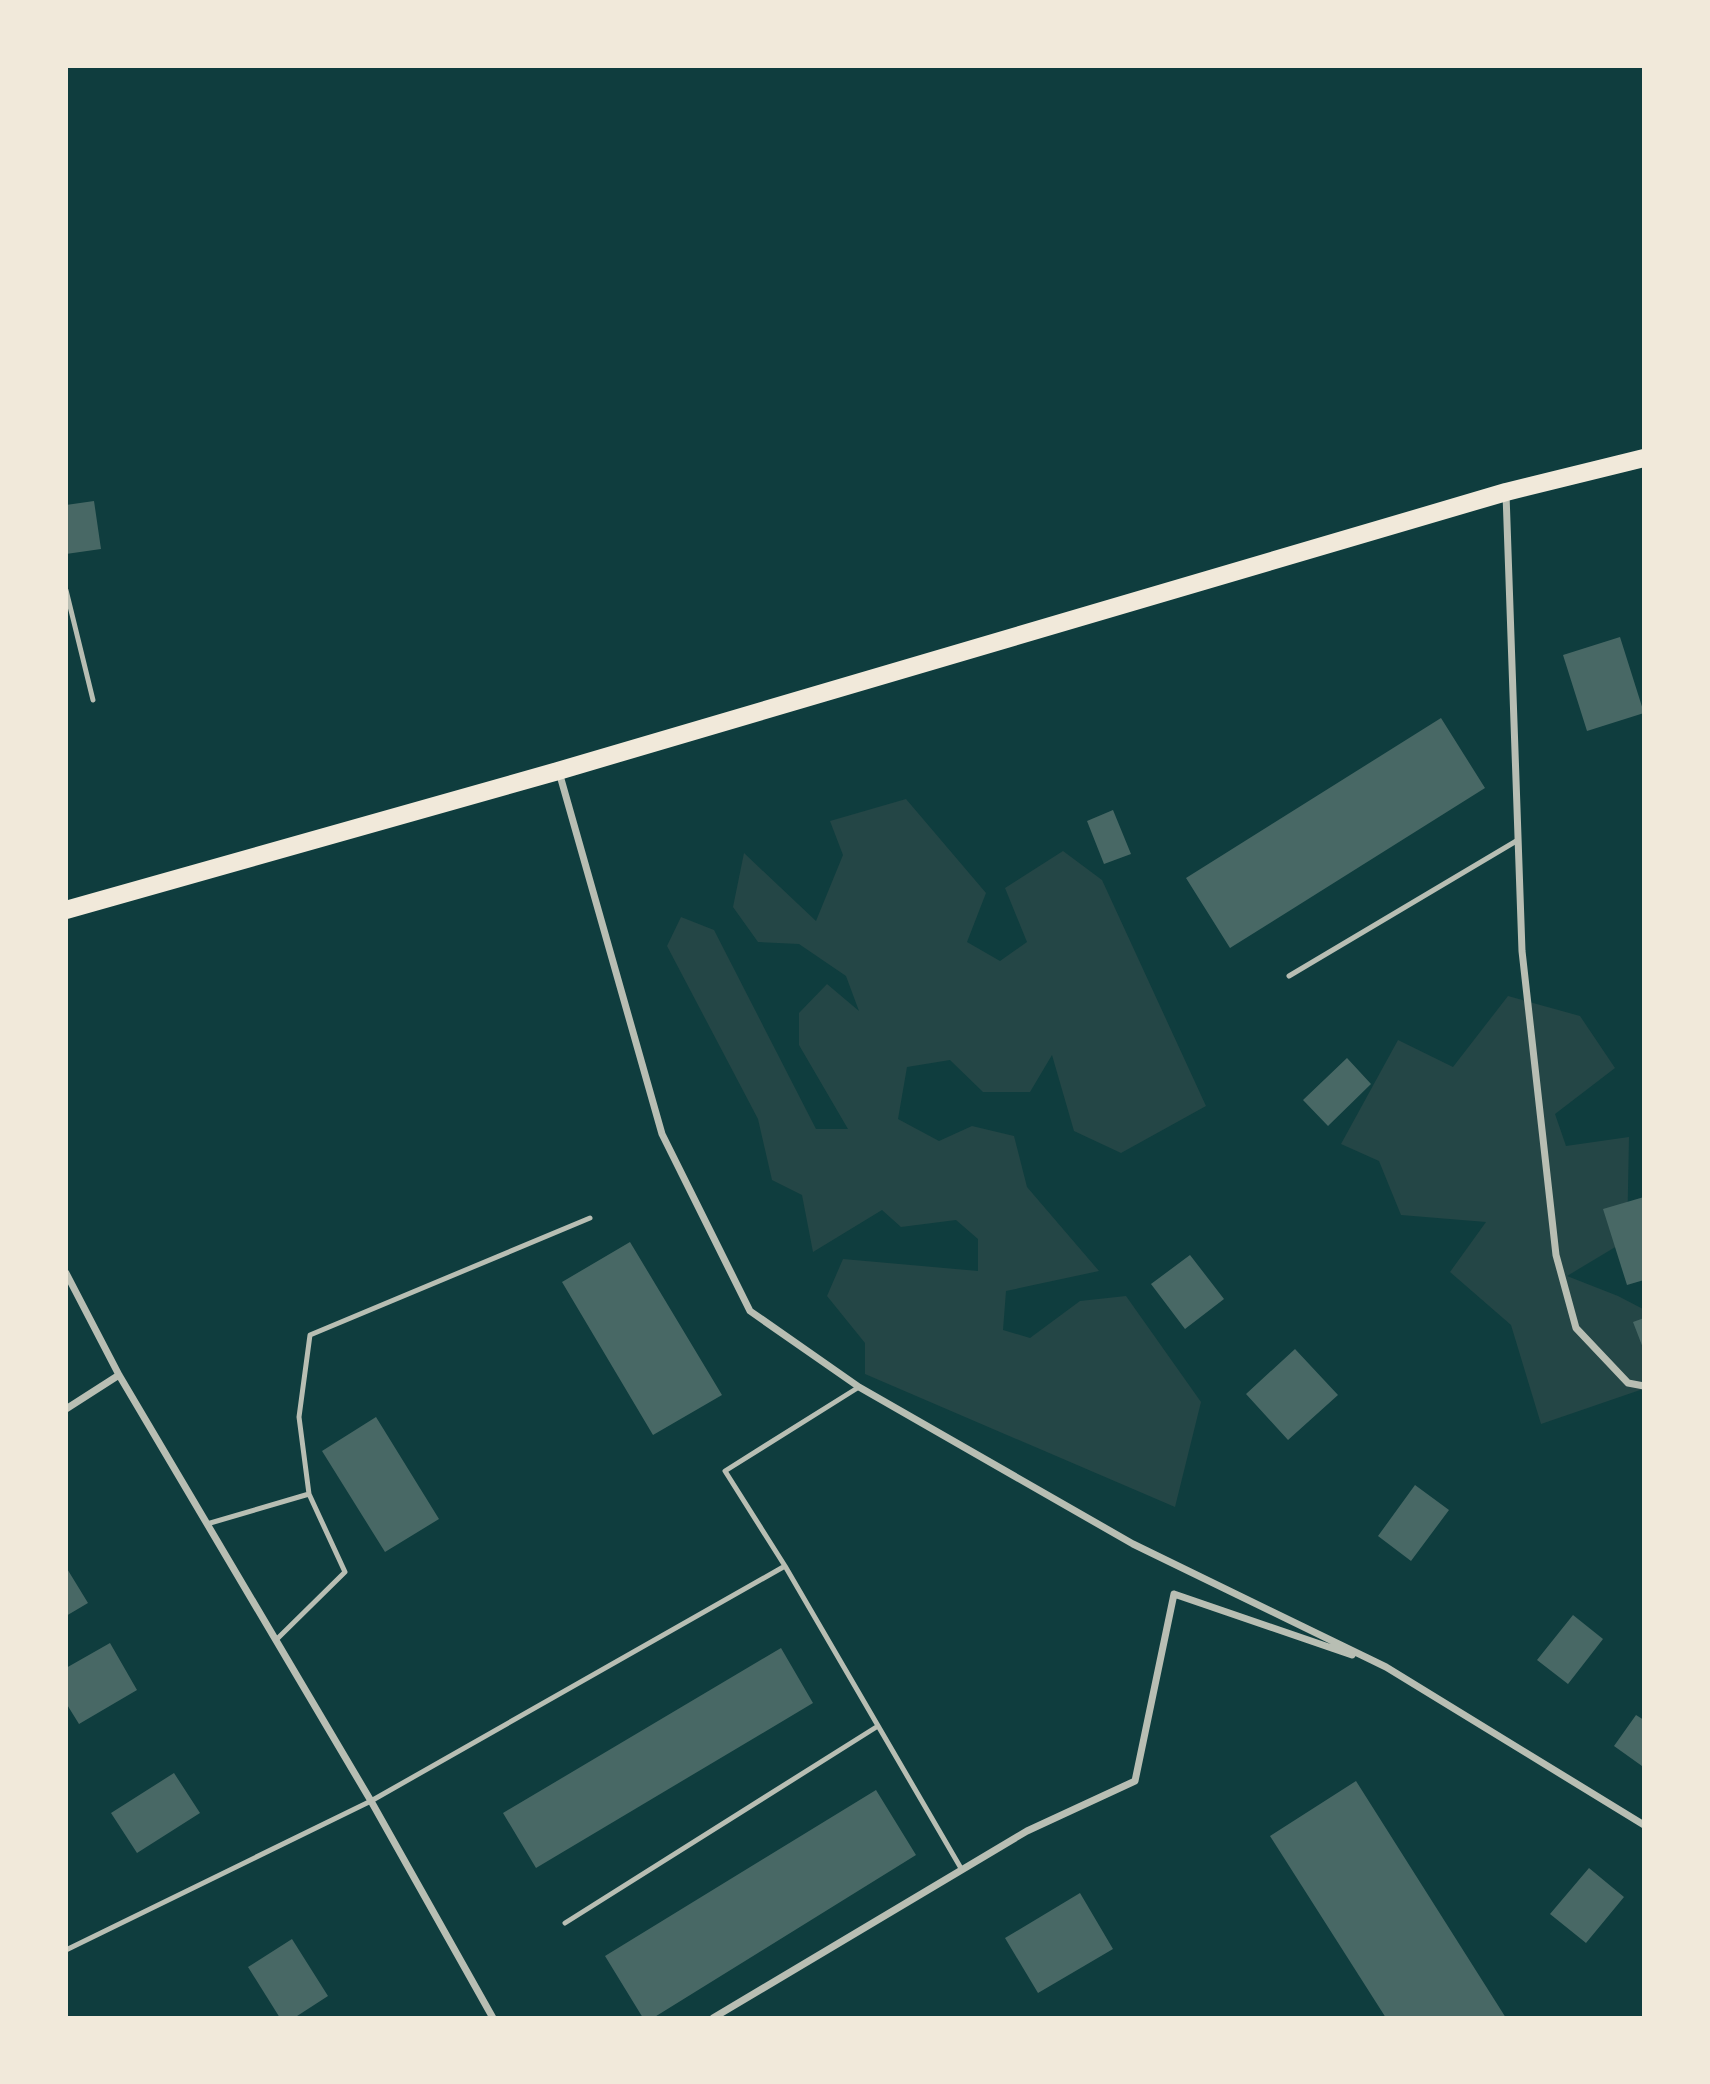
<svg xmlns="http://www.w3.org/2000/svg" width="1710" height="2084" viewBox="0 0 1710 2084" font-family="Lato,sans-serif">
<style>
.green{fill:#244646}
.building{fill:#486865}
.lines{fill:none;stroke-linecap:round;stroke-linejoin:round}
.service{stroke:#b8beb3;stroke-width:5}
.minor{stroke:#b8beb3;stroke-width:7}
.primary{stroke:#f1e9da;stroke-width:18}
</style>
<rect width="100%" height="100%" fill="#0f3d3e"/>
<path class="green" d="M 906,799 L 986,893 L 967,942 L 1000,961 L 1027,942 L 1005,888 L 1063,851 L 1102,880 L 1206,1106 L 1121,1153 L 1074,1131 L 1052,1055 L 1030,1092 L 983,1092 L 950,1060 L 907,1067 L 898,1119 L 939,1141 L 972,1126 L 1014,1136 L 1027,1187 L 1099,1271 L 1006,1291 L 1003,1330 L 1030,1338 L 1080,1301 L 1126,1296 L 1201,1402 L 1175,1507 L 865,1374 L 865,1343 L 827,1296 L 843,1259 L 978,1271 L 978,1239 L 956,1220 L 901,1227 L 882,1210 L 813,1252 L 802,1195 L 772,1180 L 758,1119 L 667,946 L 681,917 L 714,930 L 816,1129 L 848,1129 L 799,1045 L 799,1013 L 827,984 L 859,1011 L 846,976 L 799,944 L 758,942 L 733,907 L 744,853 L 816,921 L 843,855 L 830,821 Z
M 1508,996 L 1580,1016 L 1615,1068 L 1555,1114 L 1566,1146 L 1629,1137 L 1627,1240 L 1567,1276 L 1618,1296 L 1643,1309 L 1643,1389 L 1541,1424 L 1511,1325 L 1450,1272 L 1486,1222 L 1401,1215 L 1379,1161 L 1341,1144 L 1398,1040 L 1453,1067 Z"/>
<path class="building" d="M 94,501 L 101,549 L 66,554 L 66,505 Z
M 1620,637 L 1644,713 L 1587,731 L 1563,655 Z
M 1441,718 L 1485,788 L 1230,948 L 1186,878 Z
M 1113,810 L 1131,854 L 1104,864 L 1087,821 Z
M 1347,1058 L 1371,1084 L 1328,1126 L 1303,1100 Z
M 1644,1197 L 1644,1280 L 1627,1285 L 1603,1209 Z
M 630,1242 L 722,1395 L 653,1435 L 562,1282 Z
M 1190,1255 L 1224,1299 L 1185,1329 L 1151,1284 Z
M 1644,1318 L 1644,1348 L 1643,1348 L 1633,1322 Z
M 1295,1349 L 1338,1395 L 1288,1440 L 1246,1394 Z
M 376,1417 L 439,1519 L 385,1552 L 322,1451 Z
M 1415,1485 L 1449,1510 L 1411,1561 L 1378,1536 Z
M 66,1567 L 88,1603 L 66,1616 Z
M 1573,1615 L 1603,1639 L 1568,1684 L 1537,1660 Z
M 110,1643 L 137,1690 L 79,1724 L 66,1703 L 66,1668 Z
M 781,1648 L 813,1703 L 536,1868 L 503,1813 Z
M 1636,1715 L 1644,1720 L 1642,1766 L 1614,1746 Z
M 174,1773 L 200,1813 L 137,1853 L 111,1813 Z
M 1356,1781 L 1506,2018 L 1386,2018 L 1270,1836 Z
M 876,1790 L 916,1855 L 653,2018 L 643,2018 L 605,1956 Z
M 1589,1868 L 1624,1897 L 1586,1943 L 1550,1914 Z
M 1080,1893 L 1113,1949 L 1038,1993 L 1005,1938 Z
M 292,1939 L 328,1996 L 294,2018 L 280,2018 L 248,1967 Z"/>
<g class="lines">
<path class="service" d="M 66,590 L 93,700
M 1289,976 L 1518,840
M 309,1494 L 299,1417 L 310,1335 L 590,1218
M 207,1524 L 309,1494 L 345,1572 L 276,1640
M 785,1566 L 962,1870
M 565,1923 L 878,1726
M 66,1950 L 371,1801 L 785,1566 L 725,1471 L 859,1387"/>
<path class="minor" d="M 1506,494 L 1522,951 L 1556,1255 L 1576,1328 L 1628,1383 L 1644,1386
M 559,772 L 662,1134 L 750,1311 L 859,1387 L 1133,1544 L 1386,1667 L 1644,1825
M 66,1273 L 119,1375 L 371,1801 L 493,2018
M 66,1409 L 119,1375
M 713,2018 L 1027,1831 L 1135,1781 L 1174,1594 L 1352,1655"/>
<path class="primary" d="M 66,910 L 558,771 L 1506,492 L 1644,458"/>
</g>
<rect width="1710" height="2084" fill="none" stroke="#f1e9da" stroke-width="136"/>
</svg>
